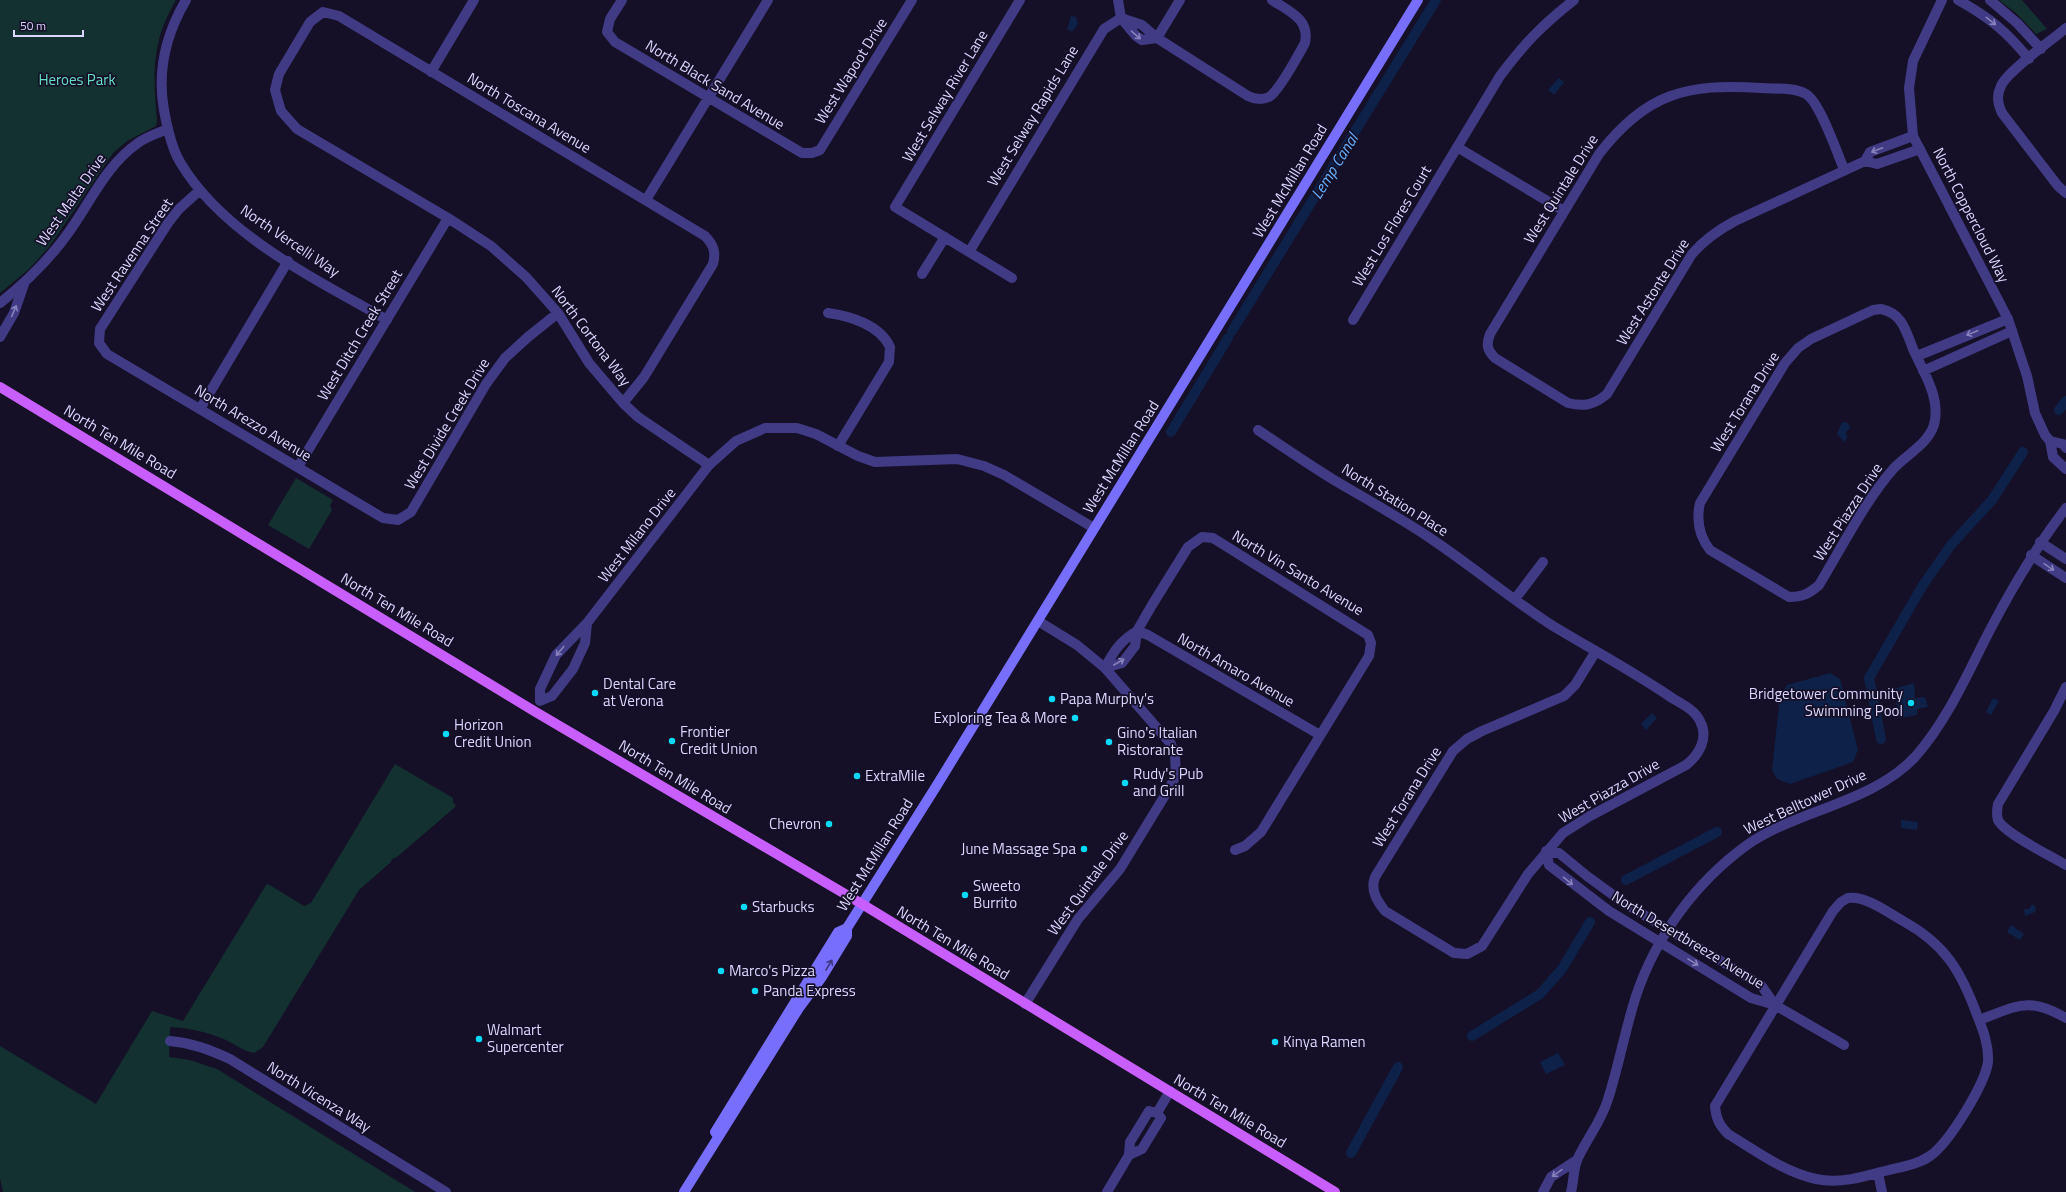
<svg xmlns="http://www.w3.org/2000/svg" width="2066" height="1192" viewBox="0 0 2066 1192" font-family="'Titillium Web',sans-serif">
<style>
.green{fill:#133131}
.water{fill:#0d2149}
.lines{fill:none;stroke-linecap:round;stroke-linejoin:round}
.canal{stroke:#0d2149;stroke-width:10}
.minor{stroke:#413b85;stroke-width:10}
.tertiary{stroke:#413b85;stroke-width:10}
.secondary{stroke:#776efe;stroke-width:10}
.primary{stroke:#c85efd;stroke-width:10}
.oneway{stroke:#8781bc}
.oneway2{stroke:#3c367d}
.poi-dot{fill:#04dafd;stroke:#151027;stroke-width:1.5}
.labels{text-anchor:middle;stroke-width:3.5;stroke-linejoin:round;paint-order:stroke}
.street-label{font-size:15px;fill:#dcd6ff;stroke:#151027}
.park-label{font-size:15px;fill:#62dfc5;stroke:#151027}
.poi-label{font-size:15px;fill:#dcd6ff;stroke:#151027;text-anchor:start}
.water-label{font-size:16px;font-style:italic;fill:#65b1fe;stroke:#151027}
</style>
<rect width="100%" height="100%" fill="#151027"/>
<path class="green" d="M 0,0 L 176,0 C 151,42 153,74 157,121 L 156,126 L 127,141 L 113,153 L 49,247 L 29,269 L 0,293 Z
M 1999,0 L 2022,0 L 2047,29 L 2036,34 L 2017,14 Z
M 296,478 L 333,500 L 330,505 L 332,510 L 309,549 L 268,525 Z
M 395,764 L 453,798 L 453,803 L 456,805 L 454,808 L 397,857 L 392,859 L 391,862 L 359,890 L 263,1047 L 254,1053 C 243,1051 236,1045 226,1040 C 208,1032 190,1028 170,1027 L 169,1057 L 190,1060 L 217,1069 L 415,1192 L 3,1192 L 0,1178 L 0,1046 L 96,1104 L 152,1011 L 183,1021 L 266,885 L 268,884 L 304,906 L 311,903 Z"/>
<path class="water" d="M 1071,16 L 1076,17 L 1078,24 L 1072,32 L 1067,29 Z
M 1559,78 L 1564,82 L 1554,95 L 1548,90 Z
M 1842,422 L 1848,423 L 1850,428 L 1846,432 L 1847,438 L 1844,442 L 1837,434 Z
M 1830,673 L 1840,679 L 1858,750 L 1853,762 L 1790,784 L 1777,779 L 1772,770 L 1780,696 L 1787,685 Z
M 1914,683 L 1915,698 L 1925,697 L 1928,707 L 1917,709 L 1917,715 L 1900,718 L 1893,689 Z
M 1993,698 L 1999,701 L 1991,715 L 1986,712 Z
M 1652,713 L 1657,718 L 1646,730 L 1641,724 Z
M 1901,820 L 1918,822 L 1917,830 L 1901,828 Z
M 2032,904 L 2036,907 L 2035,912 L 2025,916 L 2024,909 L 2029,909 Z
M 2011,925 L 2024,934 L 2020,940 L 2007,932 Z
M 1558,1053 L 1565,1065 L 1546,1074 L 1540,1062 Z"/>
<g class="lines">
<path class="canal" d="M 1232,331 L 1436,0
M 2059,410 L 2066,401
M 1171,432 L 1228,338
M 1881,739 L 1869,678 L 1923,585 L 1951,545 L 1992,500 L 2023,452
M 1626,880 L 1717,832
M 1472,1036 L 1540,994 L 1562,969 L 1590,922
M 1351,1153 L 1398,1067"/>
<path class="minor" d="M 186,0 C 166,34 157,71 164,110 C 167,127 171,147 180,162 C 223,235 316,279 387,320
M 622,0 L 610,19 L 607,32 L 615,42 L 802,153 L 812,153 L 820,150 L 912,0
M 1958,0 C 1990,18 2006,31 2029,59
M 1990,0 L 2017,23 L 2041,49
M 1121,18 L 1142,25 L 1157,38 L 1248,96 C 1254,99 1262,100 1269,97 C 1278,92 1299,54 1305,43 C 1310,19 1289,11 1272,0
M 1121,18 L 1136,36 L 1142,40 L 1157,38
M 2066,28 C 2051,41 2007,71 2001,86 C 1996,96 1998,104 2002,113 L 2058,186 L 2066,193
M 1157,38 L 1180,0
M 431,72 L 474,0
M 1913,136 L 1870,152 L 1865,161 L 1877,164 L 1920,149
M 1457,147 L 1564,211
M 1844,169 C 1837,153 1820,102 1806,94 C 1794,87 1774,89 1761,88 C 1687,83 1646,93 1599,154 L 1490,334 C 1486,345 1487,350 1495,358 L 1568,403 C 1584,407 1594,405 1607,394 L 1692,254 C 1705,239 1718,230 1735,221 L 1865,161
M 200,190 L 179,209 L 168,223 L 100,329 L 99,343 L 107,354 L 383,518 L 398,520 L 411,512 L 486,384 L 505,358 L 528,337 L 558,313
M 646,200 L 768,0
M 969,252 L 1104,29 L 1121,18 L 1118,0
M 922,274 L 945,237
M 1012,278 L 895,207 L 1020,0
M 1881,309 C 1902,313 1906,331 1913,349 C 1923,371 1939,395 1935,420 C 1932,442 1907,454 1894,468 C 1865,501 1842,547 1819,585 C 1809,594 1802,597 1789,597 L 1710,550 C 1699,536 1696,521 1700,503 L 1785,363 L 1798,348 L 1811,339 L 1873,310 Z
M 828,313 C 850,316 880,325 890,347 L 889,362 L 838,446
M 1353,320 L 1500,76 C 1524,44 1542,25 1574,0
M 1917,356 L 2008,319
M 1923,371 L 2012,331
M 623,403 L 644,377 L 713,264 C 716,253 714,245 705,236 L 339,16 L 323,12 L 310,22 L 279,74 L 275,90 L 281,111 L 297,129 L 448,218 L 491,246 L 526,277 L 558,313 L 589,363 L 623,403 L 638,417 L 709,465
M 200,409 L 288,261
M 1258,430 C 1283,447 1308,464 1334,480 C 1366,499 1399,517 1430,538 C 1472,566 1511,599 1553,626 C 1593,650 1634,672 1672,698 C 1682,704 1695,710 1700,721 C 1709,738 1699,755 1686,765 L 1590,816 L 1563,833 L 1528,874 L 1482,946 L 1467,954 L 1454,953 L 1385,911 C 1377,901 1370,890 1375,877 L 1453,751 L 1467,739 L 1482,731 L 1564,696 L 1575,685 L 1596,651
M 298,467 L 448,218
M 2040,542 L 2066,559
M 2031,555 L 2066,578
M 1515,599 L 1543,562
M 1137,631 C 1121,640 1113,652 1105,668 L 1122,663 L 1135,646 L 1137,631 L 1152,605 L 1188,547 L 1202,537 L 1213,538 L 1368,635 L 1371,643 L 1369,656 L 1261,832 L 1245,846 L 1235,850
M 1137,631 L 1148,635 L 1320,735
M 2066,687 L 2054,711 L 1998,804 C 1997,810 1996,815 1998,820 C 2005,834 2051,856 2066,865
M 1848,898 C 1867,896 1887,912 1903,921 C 1945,944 1961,971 1977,1015 C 1983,1030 1989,1045 1988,1062 C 1985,1084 1949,1143 1930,1156 C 1917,1165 1900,1167 1885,1171 C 1863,1177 1839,1184 1816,1179 C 1784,1172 1756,1151 1728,1134 C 1719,1125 1716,1118 1715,1106 L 1833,911 L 1841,902 Z
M 1775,1005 L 1761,985 L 1624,903 L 1587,876 L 1559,853 L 1546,851 L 1549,865 L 1609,911 L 1751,998 L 1775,1005 L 1844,1045
M 1979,1020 C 2018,1006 2027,996 2066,1018
M 1878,1173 L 1882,1192"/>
<path class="tertiary" d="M 1942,0 L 1913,61 L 1909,88 L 1913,136 L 2008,319 L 2027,376 L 2035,413 L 2045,435 L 2050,441 L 2053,457 L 2066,469
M 0,303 C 25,283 47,262 66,236 C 90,204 104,167 138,143 C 146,137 158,133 168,129
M 0,337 L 14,313 L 24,284
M 2050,441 L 2063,444 L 2066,448
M 587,623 L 585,643 L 573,669 L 552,696 L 540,701 L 540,689 L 556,655 L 587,623 L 709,465 L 736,441 L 765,428 L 797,428 L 816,434 L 858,456 L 875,462 L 957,459 L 984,466 L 1004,475 L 1094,528
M 1025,1004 L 1078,919 L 1120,869 L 1170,787 L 1176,775 L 1175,756 L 1171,744 L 1105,668 L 1077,645 L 1038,621
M 170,1041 C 193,1043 210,1050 230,1059 L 446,1192
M 1149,1111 L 1157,1113 L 1161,1118 L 1142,1149 L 1129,1155 L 1130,1142 Z
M 1157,1113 L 1170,1091
M 1107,1192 L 1129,1155
M 1543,1192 L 1551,1177 L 1577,1160
M 1571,1192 C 1574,1181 1573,1168 1578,1158 C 1588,1137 1602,1120 1608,1099 C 1619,1065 1625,1030 1636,996 C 1656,936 1696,882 1747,845 C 1797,810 1872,803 1915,757 C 1948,720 1968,672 1991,628 C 2014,584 2036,547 2066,508"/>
<path class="secondary" d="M 718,1136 L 715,1132 L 838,932 L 847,928
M 684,1192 L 799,1008 L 822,977 L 847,936 L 847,928 L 937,785 L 1418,0"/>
<path class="primary" d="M 0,387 L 534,711 L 862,904 L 1335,1192"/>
</g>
<defs><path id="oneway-shaft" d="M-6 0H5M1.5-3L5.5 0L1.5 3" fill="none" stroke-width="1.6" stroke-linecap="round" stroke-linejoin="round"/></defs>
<g class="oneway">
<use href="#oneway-shaft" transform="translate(1991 21) rotate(38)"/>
<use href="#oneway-shaft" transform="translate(1136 35) rotate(41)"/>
<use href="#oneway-shaft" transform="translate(1877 150) rotate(159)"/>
<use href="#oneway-shaft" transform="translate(14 311) rotate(-67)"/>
<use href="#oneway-shaft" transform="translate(1972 333) rotate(158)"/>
<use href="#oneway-shaft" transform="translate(2049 567) rotate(34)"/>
<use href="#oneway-shaft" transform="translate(560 651) rotate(130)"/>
<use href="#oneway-shaft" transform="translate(1119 662) rotate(-30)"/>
<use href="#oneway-shaft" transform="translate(1568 881) rotate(40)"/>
<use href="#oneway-shaft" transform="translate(1693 962) rotate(32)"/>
<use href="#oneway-shaft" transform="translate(1557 1173) rotate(145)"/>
</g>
<use class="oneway2" href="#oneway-shaft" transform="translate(829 965) rotate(-59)"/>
<g class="poi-dot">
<circle cx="595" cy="693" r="4"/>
<circle cx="1052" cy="699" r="4"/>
<circle cx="1911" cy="703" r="4"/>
<circle cx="1075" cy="718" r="4"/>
<circle cx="446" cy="734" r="4"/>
<circle cx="672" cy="741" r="4"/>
<circle cx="1109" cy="742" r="4"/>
<circle cx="857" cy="776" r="4"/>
<circle cx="1125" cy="783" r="4"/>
<circle cx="829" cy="824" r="4"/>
<circle cx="1084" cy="849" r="4"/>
<circle cx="965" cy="895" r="4"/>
<circle cx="744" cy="907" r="4"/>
<circle cx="721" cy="971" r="4"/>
<circle cx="755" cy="991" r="4"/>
<circle cx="479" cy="1039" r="4"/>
<circle cx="1275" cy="1042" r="4"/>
</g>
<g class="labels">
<g class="street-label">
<text transform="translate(851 71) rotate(-58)" y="5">West Wapoot Drive</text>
<text transform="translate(715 85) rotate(31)" y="5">North Black Sand Avenue</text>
<text transform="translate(945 96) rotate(-59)" y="5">West Selway River Lane</text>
<text transform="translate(529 113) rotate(31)" y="5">North Toscana Avenue</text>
<text transform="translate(1033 116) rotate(-59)" y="5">West Selway Rapids Lane</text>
<text transform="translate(1290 181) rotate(-59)" y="5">West McMillan Road</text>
<text transform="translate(1561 189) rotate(-58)" y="5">West Quintale Drive</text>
<text transform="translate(71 200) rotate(-55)" y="5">West Malta Drive</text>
<text transform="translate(1971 215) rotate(63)" y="5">North Coppercloud Way</text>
<text transform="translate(1392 226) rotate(-59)" y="5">West Los Flores Court</text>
<text transform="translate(290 241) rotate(34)" y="5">North Vercelli Way</text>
<text transform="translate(132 255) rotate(-56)" y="5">West Ravenna Street</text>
<text transform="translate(1653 292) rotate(-58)" y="5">West Astonte Drive</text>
<text transform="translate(360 335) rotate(-59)" y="5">West Ditch Creek Street</text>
<text transform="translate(591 336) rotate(53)" y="5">North Cortona Way</text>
<text transform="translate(1745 402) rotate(-58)" y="5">West Torana Drive</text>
<text transform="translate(253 423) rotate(31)" y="5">North Arezzo Avenue</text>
<text transform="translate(447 424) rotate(-59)" y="5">West Divide Creek Drive</text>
<text transform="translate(120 442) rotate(31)" y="5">North Ten Mile Road</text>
<text transform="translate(1121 457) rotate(-58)" y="5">West McMillan Road</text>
<text transform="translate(1395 500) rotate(32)" y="5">North Station Place</text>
<text transform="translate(1848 512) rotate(-57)" y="5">West Piazza Drive</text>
<text transform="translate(637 535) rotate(-52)" y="5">West Milano Drive</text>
<text transform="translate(1298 573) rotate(31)" y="5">North Vin Santo Avenue</text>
<text transform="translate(397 610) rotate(31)" y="5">North Ten Mile Road</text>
<text transform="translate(1236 670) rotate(30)" y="5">North Amaro Avenue</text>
<text transform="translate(675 777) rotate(31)" y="5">North Ten Mile Road</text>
<text transform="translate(1609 791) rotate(-30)" y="5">West Piazza Drive</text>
<text transform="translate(1407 797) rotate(-58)" y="5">West Torana Drive</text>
<text transform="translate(1805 802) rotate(-25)" y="5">West Belltower Drive</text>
<text transform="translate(875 855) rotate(-58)" y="5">West McMillan Road</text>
<text transform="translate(1088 883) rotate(-54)" y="5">West Quintale Drive</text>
<text transform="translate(1688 940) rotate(31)" y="5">North Desertbreeze Avenue</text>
<text transform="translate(953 943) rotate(31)" y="5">North Ten Mile Road</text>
<text transform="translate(319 1097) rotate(32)" y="5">North Vicenza Way</text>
<text transform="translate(1230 1111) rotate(31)" y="5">North Ten Mile Road</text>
</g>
<g class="park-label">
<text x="77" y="85">Heroes Park</text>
</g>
<g class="poi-label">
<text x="603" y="689">Dental Care<tspan x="603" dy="17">at Verona</tspan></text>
<text x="1903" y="699" text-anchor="end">Bridgetower Community<tspan x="1903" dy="17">Swimming Pool</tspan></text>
<text x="1060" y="704">Papa Murphy's</text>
<text x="1067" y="723" text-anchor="end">Exploring Tea &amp; More</text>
<text x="454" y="730">Horizon<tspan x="454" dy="17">Credit Union</tspan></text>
<text x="680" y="737">Frontier<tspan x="680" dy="17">Credit Union</tspan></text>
<text x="1117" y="738">Gino's Italian<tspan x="1117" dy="17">Ristorante</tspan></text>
<text x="1133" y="779">Rudy's Pub<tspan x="1133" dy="17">and Grill</tspan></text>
<text x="865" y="781">ExtraMile</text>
<text x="821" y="829" text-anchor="end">Chevron</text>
<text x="1076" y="854" text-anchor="end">June Massage Spa</text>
<text x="973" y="891">Sweeto<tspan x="973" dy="17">Burrito</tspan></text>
<text x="752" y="912">Starbucks</text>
<text x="729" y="976">Marco's Pizza</text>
<text x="763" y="996">Panda Express</text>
<text x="487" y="1035">Walmart<tspan x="487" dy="17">Supercenter</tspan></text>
<text x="1283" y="1047">Kinya Ramen</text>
</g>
<g class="water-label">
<text transform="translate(1334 166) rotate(-58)" y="6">Lemp Canal</text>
</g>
</g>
<path d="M14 30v6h69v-6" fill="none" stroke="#dcd6ff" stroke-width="2"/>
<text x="20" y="30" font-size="12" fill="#dcd6ff" stroke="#151027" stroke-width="3" paint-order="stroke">50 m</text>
</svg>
